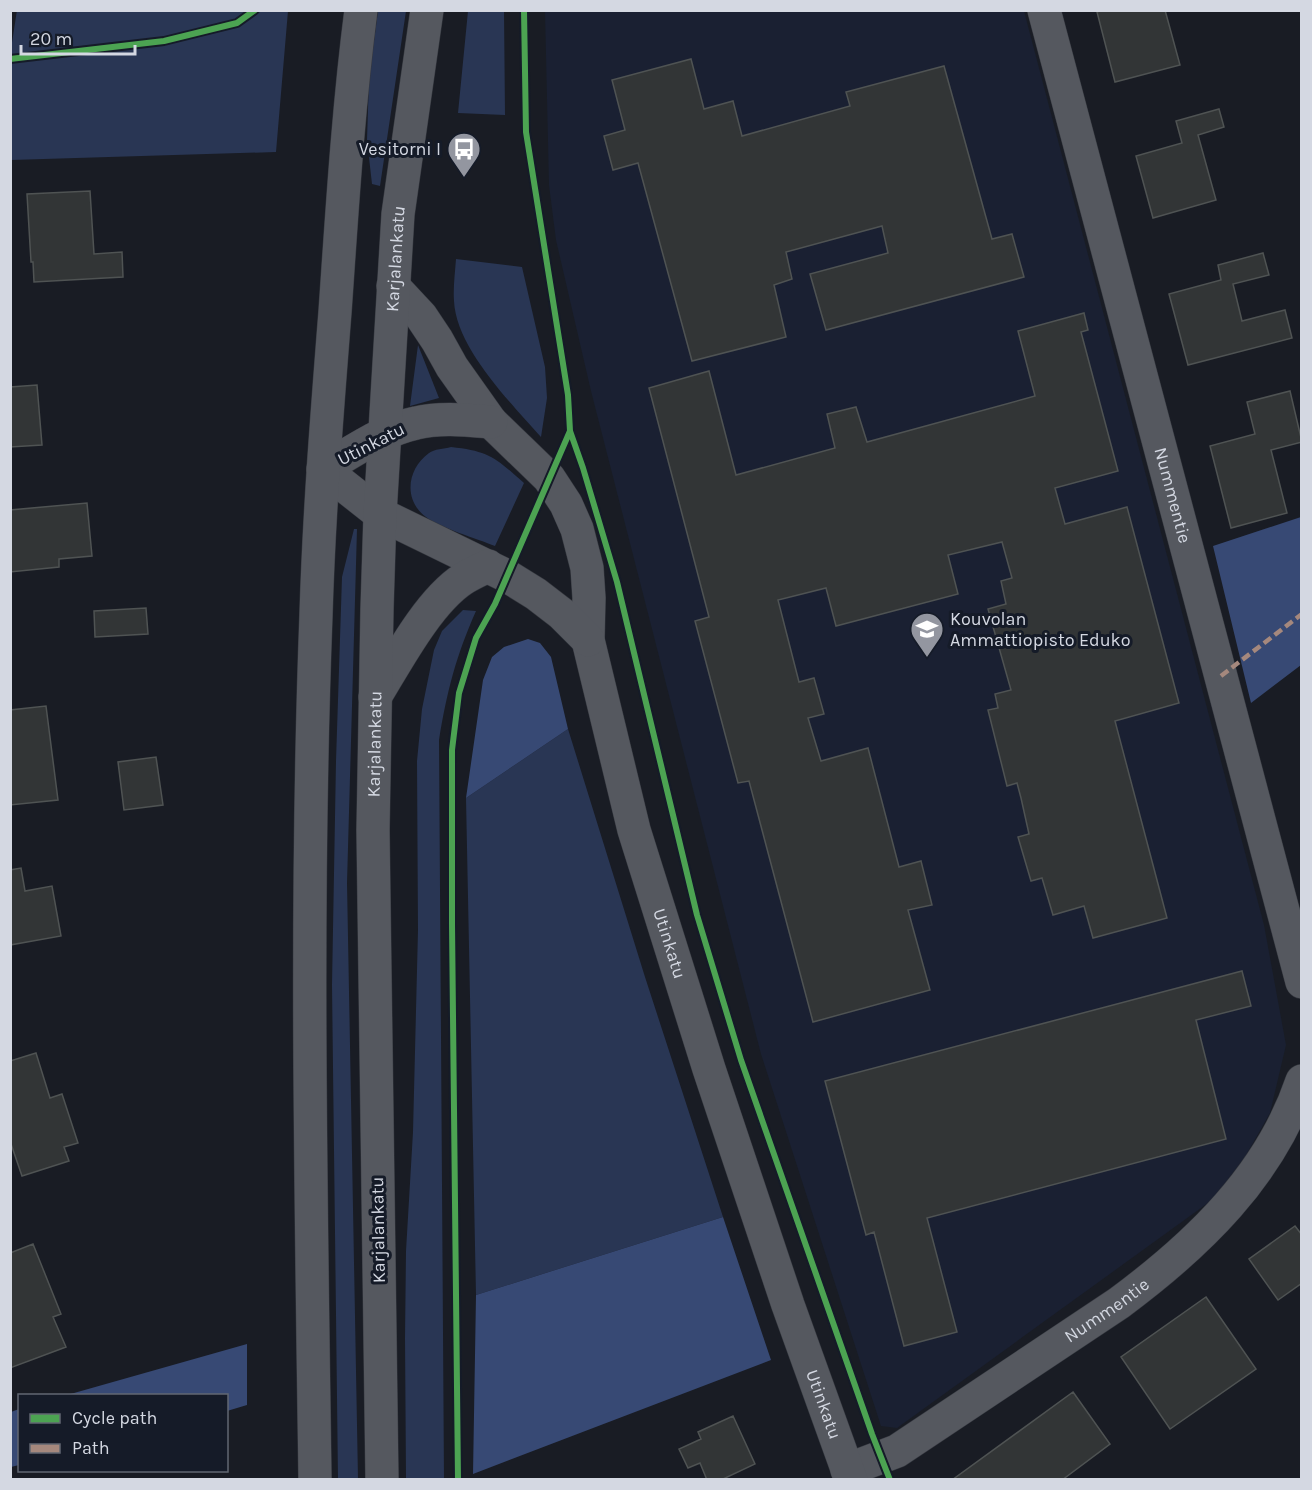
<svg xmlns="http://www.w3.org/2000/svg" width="1312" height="1490" viewBox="0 0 1312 1490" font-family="Karla,sans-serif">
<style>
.built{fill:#1a2032}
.green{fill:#293654}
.forest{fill:#374974}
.building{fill:#323536;stroke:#4f5353;stroke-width:1.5}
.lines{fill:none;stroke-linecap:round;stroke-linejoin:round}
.minor-casing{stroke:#363940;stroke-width:34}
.tertiary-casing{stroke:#363940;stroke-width:34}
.secondary-casing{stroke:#363940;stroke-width:34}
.minor{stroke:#55585f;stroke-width:33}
.tertiary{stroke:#55585f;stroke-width:33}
.secondary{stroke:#55585f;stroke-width:33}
.quiet{stroke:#a5887d;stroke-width:4.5;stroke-dasharray:9 4.5;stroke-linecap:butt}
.cycleway-casing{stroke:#151b28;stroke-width:10}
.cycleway{stroke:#4ca352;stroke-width:6}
.labels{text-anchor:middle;stroke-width:6;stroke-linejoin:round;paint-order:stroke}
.poi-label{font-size:18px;fill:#d4d8e2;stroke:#151b28;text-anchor:end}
.street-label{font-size:18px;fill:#d4d8e2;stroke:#151b28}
</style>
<rect width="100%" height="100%" fill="#191c24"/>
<path class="built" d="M 545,11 L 1024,11 L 1264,925 L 1286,1045 L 1270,1113 L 1245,1157 L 1212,1200 L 897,1428 L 881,1426 L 761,1054 L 591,391 L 556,240 L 549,185 Z"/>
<path class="green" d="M 17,10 L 288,11 L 276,152 L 11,160 L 11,49 Z
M 378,11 L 406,11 L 380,186 L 372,184 L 367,140 L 369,78 Z
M 468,11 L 504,11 L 505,115 L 458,113 Z
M 456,259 L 522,267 L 545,367 L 547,398 L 541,437 C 511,403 456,348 454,301 C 453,288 455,273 456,259 Z
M 418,345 L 439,398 L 410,406 Z
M 451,447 C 489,451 496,458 524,483 L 495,546 C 478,539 438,527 426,517 C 403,500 407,469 429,453 C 434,449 444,449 451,447 Z
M 354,529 L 357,529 L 347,883 L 358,1479 L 338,1480 L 332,985 L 336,761 L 342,577 Z
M 463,610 L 476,611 C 456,656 447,691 439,740 L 444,1479 L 406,1479 L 405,1338 L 406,1251 L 413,1132 L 418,930 L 417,761 L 422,709 L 434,650 L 442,631 Z
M 568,729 L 645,977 L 723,1217 L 476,1295 L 466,798 Z"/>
<path class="forest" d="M 1301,517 L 1301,665 L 1251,703 L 1213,546 Z
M 528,639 L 540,643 L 551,657 L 568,729 L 466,798 L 483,680 L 492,657 L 504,647 Z
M 723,1217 L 771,1360 L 473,1474 L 476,1295 Z
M 247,1344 L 247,1405 L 227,1411 L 226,1396 L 67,1395 Z
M 19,1409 L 19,1465 L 11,1467 L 11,1412 Z"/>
<path class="building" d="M 1102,10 L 1165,10 L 1180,65 L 1115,82 L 1097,12 Z
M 691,59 L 704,109 L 733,101 L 742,136 L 850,106 L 846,92 L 944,66 L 992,239 L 1012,234 L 1024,277 L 826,330 L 810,274 L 888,253 L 882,226 L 786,252 L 792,279 L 774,285 L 786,337 L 692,361 L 638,163 L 613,170 L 604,136 L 625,130 L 612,80 Z
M 1219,109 L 1224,127 L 1198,135 L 1216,200 L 1153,218 L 1136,156 L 1182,143 L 1176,121 Z
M 90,191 L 94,254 L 122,252 L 123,277 L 34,282 L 33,262 L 31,262 L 27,194 Z
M 1263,253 L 1269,275 L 1233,284 L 1242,321 L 1285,310 L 1292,338 L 1188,365 L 1169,294 L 1221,280 L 1218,265 Z
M 1084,313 L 1088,330 L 1081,332 L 1118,471 L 1055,488 L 1065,524 L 1127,507 L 1179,703 L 1115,721 L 1167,918 L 1093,938 L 1084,906 L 1053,915 L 1042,878 L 1031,881 L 1018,837 L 1029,834 L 1021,798 L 1017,783 L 1007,786 L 988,710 L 998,708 L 995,694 L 1011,690 L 988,609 L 1006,604 L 1001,581 L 1012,578 L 1002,542 L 948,555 L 958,594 L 836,626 L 826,588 L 778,600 L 799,682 L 814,678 L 824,714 L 808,718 L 821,761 L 868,748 L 899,867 L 921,861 L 932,905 L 908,910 L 930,990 L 813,1022 L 749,781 L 738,783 L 695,621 L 709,617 L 649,388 L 709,371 L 736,475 L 835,448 L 827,414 L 856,407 L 867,442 L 1035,396 L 1018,331 Z
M 37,385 L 42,445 L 10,447 L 10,387 Z
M 1290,391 L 1302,442 L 1271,450 L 1287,513 L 1231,528 L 1210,446 L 1255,434 L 1247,402 Z
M 87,503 L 92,556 L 59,559 L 59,567 L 10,572 L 10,510 Z
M 146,608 L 148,634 L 95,637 L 94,611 Z
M 46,706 L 58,800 L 10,805 L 10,710 Z
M 156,757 L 163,805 L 124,810 L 118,762 Z
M 21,868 L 25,891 L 52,886 L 61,936 L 10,945 L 10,870 Z
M 1242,971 L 1251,1006 L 1196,1020 L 1226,1139 L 927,1218 L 957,1332 L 904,1346 L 874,1232 L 866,1235 L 825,1081 Z
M 36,1053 L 50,1098 L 62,1094 L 78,1143 L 64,1147 L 69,1161 L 22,1176 L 10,1141 L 10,1061 Z
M 1295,1226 L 1302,1235 L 1302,1283 L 1278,1300 L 1249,1259 Z
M 33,1244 L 61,1314 L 53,1317 L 66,1347 L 10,1368 L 10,1253 Z
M 1206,1297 L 1256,1369 L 1170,1429 L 1121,1357 Z
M 1073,1392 L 1110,1444 L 1062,1480 L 952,1480 Z
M 733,1416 L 755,1464 L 721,1480 L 707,1480 L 700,1463 L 688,1468 L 679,1449 L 701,1439 L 698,1432 Z"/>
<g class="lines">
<defs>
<g id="minor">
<path id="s1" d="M 1044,10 L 1302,982"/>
<path id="s2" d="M 847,1470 L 897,1451 L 1119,1303 C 1197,1245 1270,1176 1302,1081"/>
</g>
<g id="tertiary">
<path id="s3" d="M 393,286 L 421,316 L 437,340 L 452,367 L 491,422 L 549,478 L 566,504 L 577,529 L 587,568 L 589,598 L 588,640 L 634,830 L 709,1069 L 788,1305 L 851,1480"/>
<path d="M 491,422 C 467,420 440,417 416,423 C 383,430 352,452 323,469 L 380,514 L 507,576 L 536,594 L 562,614 L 588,640"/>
<path d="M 375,697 C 397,661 428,602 463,579 C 471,574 480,570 488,566"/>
</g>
<g id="secondary">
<path d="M 315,1480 C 311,1191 305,903 316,615 C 319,514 327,413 335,312 C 342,212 348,111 361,10"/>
<path id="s4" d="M 382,1480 L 373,830 L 377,609 L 380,514 L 398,214 L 427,10"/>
</g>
</defs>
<use href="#minor" class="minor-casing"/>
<use href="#tertiary" class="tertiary-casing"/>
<use href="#secondary" class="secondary-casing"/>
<use href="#minor" class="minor"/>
<use href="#tertiary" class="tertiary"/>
<use href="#secondary" class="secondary"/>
<path class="quiet" d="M 1221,676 L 1302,614"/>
<defs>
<path id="cycleway" d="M 524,10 L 526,132 L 568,395 L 570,431 L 583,468 L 617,582 L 697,915 L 741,1060 L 872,1434 L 890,1480
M 10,59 L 164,41 L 237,23 L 255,10
M 458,1480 L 452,924 L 452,750 L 459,693 L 476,638 L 495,604 L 570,431"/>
</defs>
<use href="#cycleway" class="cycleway-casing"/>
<use href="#cycleway" class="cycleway"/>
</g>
<defs>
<symbol id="bus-pin" viewBox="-11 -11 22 30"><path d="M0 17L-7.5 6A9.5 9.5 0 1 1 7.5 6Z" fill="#9396a0" stroke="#151b28"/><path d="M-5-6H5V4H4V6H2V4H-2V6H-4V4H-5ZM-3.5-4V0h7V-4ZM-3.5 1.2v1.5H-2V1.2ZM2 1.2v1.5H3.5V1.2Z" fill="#fff"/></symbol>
<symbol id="school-pin" viewBox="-11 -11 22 30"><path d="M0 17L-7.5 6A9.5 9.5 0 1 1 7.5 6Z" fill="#9396a0" stroke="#151b28"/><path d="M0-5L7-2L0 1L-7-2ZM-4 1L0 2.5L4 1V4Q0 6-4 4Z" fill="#fff"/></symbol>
</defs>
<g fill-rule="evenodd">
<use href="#bus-pin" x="445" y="130" width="38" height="52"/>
<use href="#school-pin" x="908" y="610" width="38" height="52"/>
</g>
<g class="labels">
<g class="poi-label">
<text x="441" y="155">Vesitorni I</text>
<text x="950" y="625" text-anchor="start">Kouvolan<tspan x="950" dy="21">Ammattiopisto Eduko</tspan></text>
</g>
<g class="street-label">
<text dy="6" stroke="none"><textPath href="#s4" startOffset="1222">Karjalankatu</textPath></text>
<text transform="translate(371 444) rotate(-27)" y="6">Utinkatu</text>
<text dy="6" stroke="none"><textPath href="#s1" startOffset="502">Nummentie</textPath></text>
<text dy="6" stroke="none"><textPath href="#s4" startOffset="736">Karjalankatu</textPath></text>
<text dy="6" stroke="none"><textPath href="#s3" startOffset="734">Utinkatu</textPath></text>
<text transform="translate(378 1230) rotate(-91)" y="6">Karjalankatu</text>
<text dy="6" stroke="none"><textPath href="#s2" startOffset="306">Nummentie</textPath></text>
<text dy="6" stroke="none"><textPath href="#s3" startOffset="1220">Utinkatu</textPath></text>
</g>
</g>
<rect width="1312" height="1490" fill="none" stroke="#d4d8e2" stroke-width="24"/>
<rect x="18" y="1394" width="210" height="78" fill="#151b28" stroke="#616772" stroke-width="1.5"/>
<rect x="30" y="1414" width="30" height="9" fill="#4ca352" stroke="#616772" stroke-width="1.5"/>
<text x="72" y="1424" font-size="18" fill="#d4d8e2">Cycle path</text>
<rect x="30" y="1444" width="30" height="9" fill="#a5887d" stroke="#616772" stroke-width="1.5"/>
<text x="72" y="1454" font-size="18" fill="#d4d8e2">Path</text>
<path d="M21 45v9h114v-9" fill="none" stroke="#d4d8e2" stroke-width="3"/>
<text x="30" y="45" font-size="18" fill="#d4d8e2" stroke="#151b28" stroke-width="4.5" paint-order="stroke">20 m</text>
</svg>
